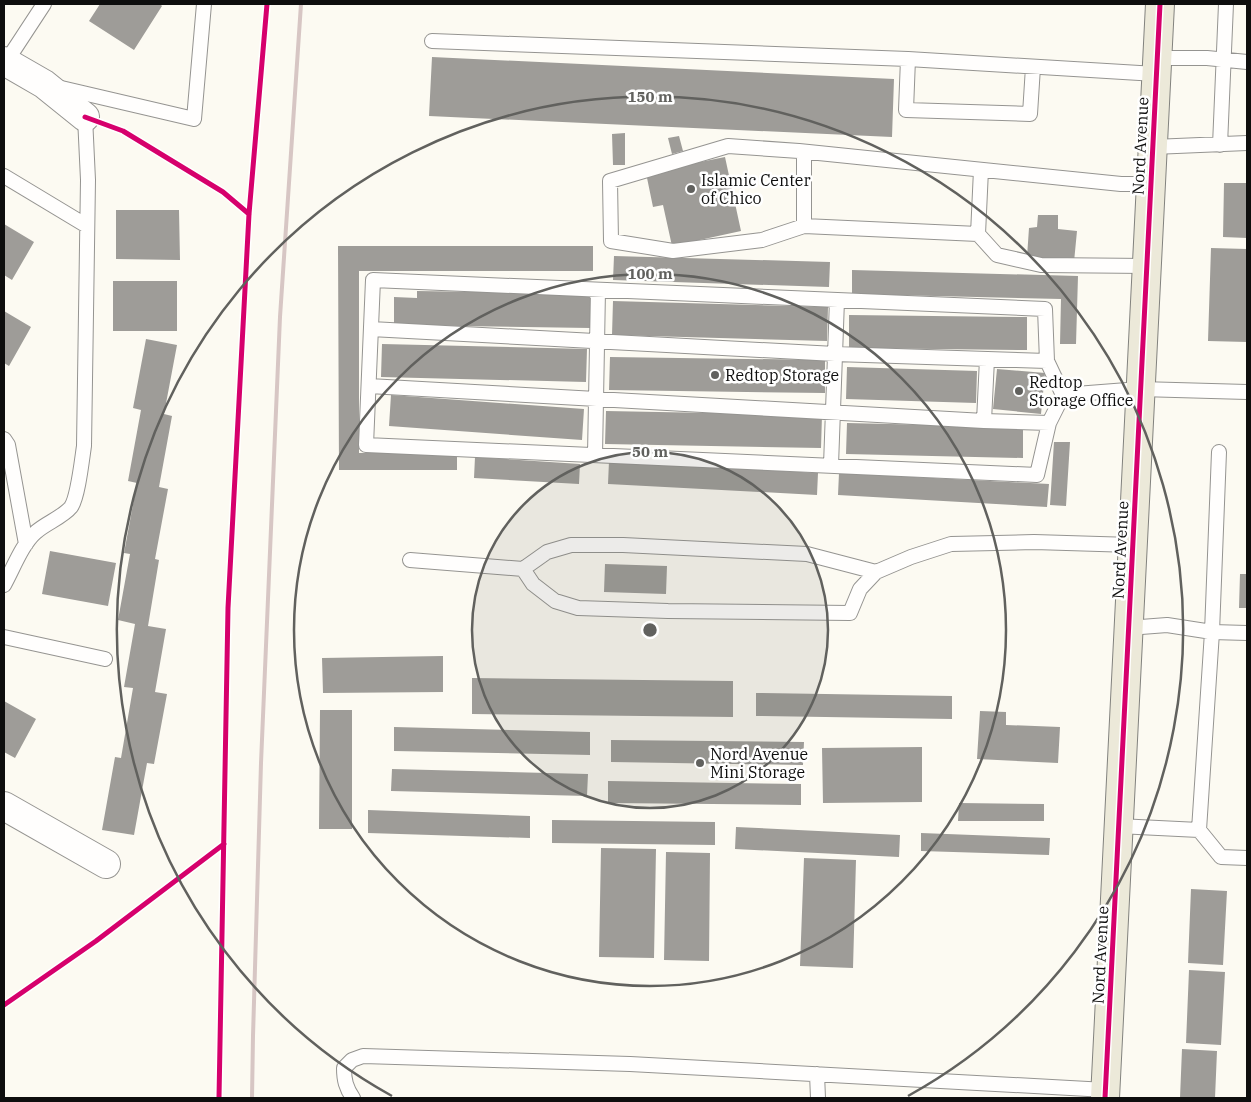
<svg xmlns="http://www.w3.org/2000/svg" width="1251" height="1102" viewBox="0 0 1251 1102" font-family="'IBM Plex Serif',serif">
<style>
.building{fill:#9e9c98}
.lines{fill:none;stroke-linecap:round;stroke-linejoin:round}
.service-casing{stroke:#959491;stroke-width:16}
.minor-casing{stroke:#959491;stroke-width:30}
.primary-casing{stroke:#82827e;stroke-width:30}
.service{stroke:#fffefd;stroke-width:14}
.minor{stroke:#fffefd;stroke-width:28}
.primary{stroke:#ece9d9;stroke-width:28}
.rail{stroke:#d7c6c4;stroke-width:4}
.cycleway-casing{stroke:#fff;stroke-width:8}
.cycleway{stroke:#d6006c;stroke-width:5}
.ring{fill:none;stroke:#61615e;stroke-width:2.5}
.poi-dot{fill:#61615e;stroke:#fff;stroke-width:2}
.labels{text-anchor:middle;stroke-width:5;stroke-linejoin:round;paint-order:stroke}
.street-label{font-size:16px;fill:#0e0e0e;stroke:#fff}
.poi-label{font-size:16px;fill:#0e0e0e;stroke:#fff;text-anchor:start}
.centre{fill:#61615e;stroke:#fff;stroke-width:2.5}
.ring-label{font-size:15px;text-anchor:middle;font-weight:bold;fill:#61615e;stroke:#fff;stroke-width:5;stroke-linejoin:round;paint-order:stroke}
</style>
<rect width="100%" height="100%" fill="#fcfaf2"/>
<path class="building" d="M 100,4 L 160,4 L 162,6 L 134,50 L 89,21 Z
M 432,57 L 894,79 L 892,137 L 429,116 Z
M 625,133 L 625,165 L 613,165 L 612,134 Z
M 679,136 L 683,151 L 672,154 L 668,138 Z
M 725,157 L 741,231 L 672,246 L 663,205 L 653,207 L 646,173 Z
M 1224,183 L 1247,183 L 1247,238 L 1223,237 Z
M 116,210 L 179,210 L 180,260 L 116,259 Z
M 1038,215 L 1058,215 L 1058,229 L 1077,231 L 1074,262 L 1027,257 L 1029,228 L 1037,227 Z
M 4,224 L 34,242 L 12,280 L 4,275 Z
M 338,246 L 593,246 L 593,271 L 359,271 L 359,453 L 457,453 L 457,470 L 339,470 Z
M 1211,248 L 1247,249 L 1247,342 L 1208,341 Z
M 614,256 L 830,262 L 829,287 L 613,280 Z
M 852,270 L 1078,276 L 1076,344 L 1060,344 L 1061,299 L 852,294 Z
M 113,281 L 177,281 L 177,331 L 113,331 Z
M 417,291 L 590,294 L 590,328 L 394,325 L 394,297 L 417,298 Z
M 613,301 L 828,307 L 827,341 L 612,335 Z
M 4,311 L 31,327 L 9,366 L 4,363 Z
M 849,315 L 1027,317 L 1027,350 L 849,348 Z
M 146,339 L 177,345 L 164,414 L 172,416 L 159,487 L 168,489 L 155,559 L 159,560 L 148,626 L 166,629 L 155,692 L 167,694 L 154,764 L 147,763 L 134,835 L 102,830 L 115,757 L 121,758 L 133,688 L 124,687 L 135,624 L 118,620 L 130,554 L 124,553 L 137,483 L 128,481 L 141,410 L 133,408 Z
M 382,344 L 587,349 L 586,382 L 381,377 Z
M 610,357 L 825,360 L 825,393 L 609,390 Z
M 847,367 L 977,371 L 976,403 L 846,399 Z
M 997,369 L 1045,373 L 1041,414 L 993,409 Z
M 391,395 L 584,409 L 582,440 L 389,426 Z
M 606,411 L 822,415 L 821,448 L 605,444 Z
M 847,423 L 1023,427 L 1023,458 L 846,454 Z
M 1054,442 L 1070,442 L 1066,506 L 1050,505 Z
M 475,457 L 580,464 L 579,484 L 474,478 Z
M 609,461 L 818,473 L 817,495 L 608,484 Z
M 839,473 L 1049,484 L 1047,507 L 838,495 Z
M 50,551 L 116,563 L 108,606 L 42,594 Z
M 605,564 L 667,566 L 666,594 L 604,592 Z
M 1240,574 L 1247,574 L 1247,608 L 1239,608 Z
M 443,656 L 443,692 L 323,693 L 322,658 Z
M 472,678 L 733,681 L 733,717 L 472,714 Z
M 756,693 L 952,696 L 952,719 L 756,716 Z
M 4,701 L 36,719 L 15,758 L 4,752 Z
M 320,710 L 352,710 L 352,829 L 319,829 Z
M 980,711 L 1006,712 L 1006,725 L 1060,727 L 1058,763 L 977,759 Z
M 394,727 L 590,732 L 590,755 L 394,751 Z
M 611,740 L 804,742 L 803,765 L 611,762 Z
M 922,747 L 922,802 L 823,803 L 822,748 Z
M 392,769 L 588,774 L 587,796 L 391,791 Z
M 608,781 L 801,784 L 801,805 L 608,803 Z
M 959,803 L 1044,804 L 1044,821 L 958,821 Z
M 368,810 L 530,816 L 530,838 L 368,833 Z
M 552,820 L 715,822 L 715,845 L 552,843 Z
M 736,827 L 900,835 L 899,857 L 735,849 Z
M 921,833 L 1050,838 L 1049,855 L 921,851 Z
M 601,848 L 656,849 L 654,958 L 599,957 Z
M 666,852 L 710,853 L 709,961 L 664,960 Z
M 804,858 L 856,860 L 853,968 L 800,966 Z
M 1191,889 L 1227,891 L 1223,965 L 1188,963 Z
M 1189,970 L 1225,972 L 1221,1045 L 1186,1043 Z
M 1182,1049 L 1217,1051 L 1215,1098 L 1180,1098 Z"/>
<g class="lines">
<defs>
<path id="service" d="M 432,41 L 908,59 L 1156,74
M 1157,58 L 1207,58 L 1247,62
M 908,59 L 906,110 L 1030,114 L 1033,67
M 6,62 L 44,4
M 57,87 L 194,119 L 204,4
M 1220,145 L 1226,4
M 1153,147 L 1247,143
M 804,152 L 804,226 L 762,240 L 673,251 L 611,241 L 610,181 L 728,146 L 799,151 L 1121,184 L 1151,184
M 4,176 L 87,226
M 804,226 L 978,234 L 997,255 L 1041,265 L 1147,266
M 978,234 L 981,170
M 373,280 L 1045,309 L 1047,361 L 1063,395 L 1049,423 L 1037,475 L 366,445 Z
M 371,329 L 835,354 L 1047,361
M 369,386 L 984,421 L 1049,423
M 1063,395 L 1140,389 L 1247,392
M 984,421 L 987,359
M 4,439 L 8,445 L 26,544
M 1219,452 L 1212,632 L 1247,633
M 595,455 L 598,290
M 831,465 L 837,300
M 410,560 L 523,569 L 533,584 L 555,601 L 578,608 L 668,611 L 850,613 L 860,589 L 876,572 L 911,557 L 951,544 L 1034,542 L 1132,545
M 523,569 L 547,552 L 571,545 L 623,545 L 807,554 L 876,572
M 4,585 C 13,569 22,544 36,532 C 46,523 63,517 71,507 C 78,497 82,459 84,446 L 88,180 L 85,117
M 4,637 L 105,659
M 1118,826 L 1199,830 L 1212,632 L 1167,625 L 1128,628
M 1199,830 L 1221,857 L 1247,858
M 817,1074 L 818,1098
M 353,1098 C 346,1088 344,1080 344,1068 L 352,1060 L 363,1056 L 630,1064 L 1106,1090"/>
<path id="minor" d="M 4,61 L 44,84 L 85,117
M 4,806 L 106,864"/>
<path id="primary" d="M 1105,1098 L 1160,4"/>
</defs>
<use href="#service" class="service-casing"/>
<use href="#minor" class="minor-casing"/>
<use href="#primary" class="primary-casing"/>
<use href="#service" class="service"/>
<use href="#minor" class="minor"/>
<use href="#primary" class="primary"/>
<path class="rail" d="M 252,1098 L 253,1036 L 261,763 L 280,317 L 301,4"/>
<defs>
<path id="cycleway" d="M 85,117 L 123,131 L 223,192 L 249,214
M 4,1005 L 96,941 L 224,844
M 219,1098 L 228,608 L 249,214 L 267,4
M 1105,1098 L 1160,4"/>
</defs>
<use href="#cycleway" class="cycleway-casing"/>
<use href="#cycleway" class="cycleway"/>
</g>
<circle cx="650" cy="630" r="178" fill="#61615e" fill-opacity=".12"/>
<g class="ring">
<circle cx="650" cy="630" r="178"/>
<circle cx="650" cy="630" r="356"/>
<path d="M392 1096A533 533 0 1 1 908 1096"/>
</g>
<g class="poi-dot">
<circle cx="691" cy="189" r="5"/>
<circle cx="715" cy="375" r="5"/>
<circle cx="1019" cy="391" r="5"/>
<circle cx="700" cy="763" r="5"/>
</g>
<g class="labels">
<g class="street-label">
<text transform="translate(1140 146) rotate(-87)" y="6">Nord Avenue</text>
<text transform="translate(1120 550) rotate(-87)" y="6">Nord Avenue</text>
<text transform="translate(1100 955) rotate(-87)" y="6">Nord Avenue</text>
</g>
<g class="poi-label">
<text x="701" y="186">Islamic Center<tspan x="701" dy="18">of Chico</tspan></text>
<text x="725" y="381">Redtop Storage</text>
<text x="1029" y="388">Redtop<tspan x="1029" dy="18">Storage Office</tspan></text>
<text x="710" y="760">Nord Avenue<tspan x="710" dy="18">Mini Storage</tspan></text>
</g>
</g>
<circle cx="650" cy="630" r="8" class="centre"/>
<g class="ring-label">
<text x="650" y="102">150 m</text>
<text x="650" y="279">100 m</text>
<text x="650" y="457">50 m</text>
</g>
<rect width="1251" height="1102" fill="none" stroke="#0e0e0e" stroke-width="10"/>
</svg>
